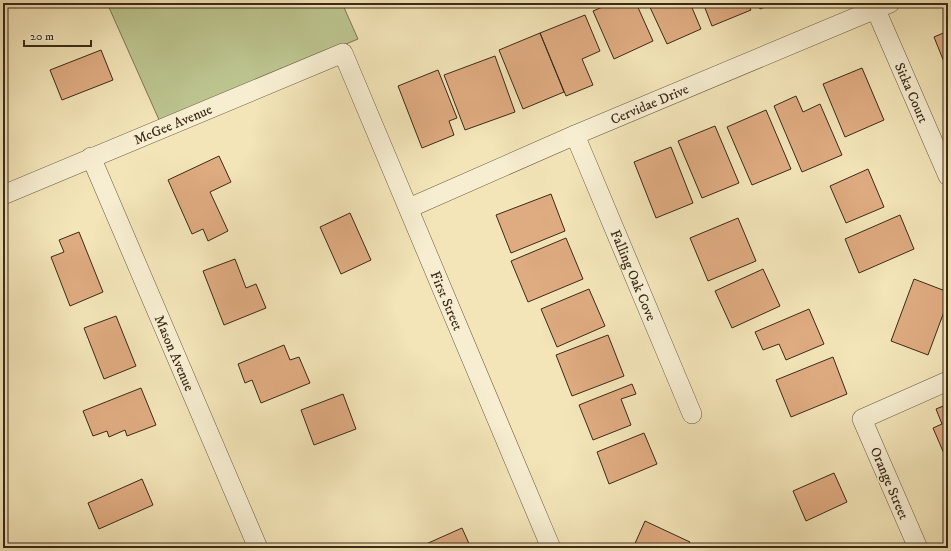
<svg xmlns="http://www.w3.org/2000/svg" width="951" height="551" viewBox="0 0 951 551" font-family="'IM FELL DW Pica',serif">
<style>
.green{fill:#bcc48e;stroke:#7c7753}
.building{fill:#dfab81;stroke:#3b2a18}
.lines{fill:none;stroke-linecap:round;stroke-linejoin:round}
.street-casing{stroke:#695940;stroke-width:20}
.street{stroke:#f7eed1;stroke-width:19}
.labels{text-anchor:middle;stroke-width:3.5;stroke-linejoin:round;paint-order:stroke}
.street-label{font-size:14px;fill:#3b2a18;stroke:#f7eed1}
</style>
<rect width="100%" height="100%" fill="#f3e5b8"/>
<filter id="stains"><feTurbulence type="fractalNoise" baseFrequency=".005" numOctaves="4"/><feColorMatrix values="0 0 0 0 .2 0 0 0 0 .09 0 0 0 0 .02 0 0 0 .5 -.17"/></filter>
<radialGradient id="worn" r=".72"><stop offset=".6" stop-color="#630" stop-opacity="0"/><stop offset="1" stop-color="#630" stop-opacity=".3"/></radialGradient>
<path class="green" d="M 107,3 L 342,3 L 358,39 L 160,122 Z"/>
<path class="building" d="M 612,3 L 636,3 L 653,41 L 614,59 L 593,11 Z
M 648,3 L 690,3 L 701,29 L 667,44 Z
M 703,3 L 747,3 L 751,10 L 712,26 Z
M 757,3 L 775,3 L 760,9 Z
M 585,15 L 600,51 L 582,59 L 593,85 L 566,96 L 540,33 Z
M 948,31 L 948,72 L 934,37 Z
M 540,33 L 564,92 L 523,109 L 499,50 Z
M 101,50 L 113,80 L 62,100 L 50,70 Z
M 495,56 L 515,112 L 465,130 L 444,75 Z
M 862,68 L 884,120 L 845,137 L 823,84 Z
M 438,70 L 457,118 L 449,121 L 454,135 L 422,148 L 398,86 Z
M 796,96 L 803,112 L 820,104 L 842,155 L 802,172 L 774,106 Z
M 766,110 L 791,169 L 752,185 L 727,127 Z
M 715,126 L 739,183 L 702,198 L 678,141 Z
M 671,147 L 693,203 L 656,218 L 634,162 Z
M 219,156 L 231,182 L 210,192 L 228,231 L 208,241 L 203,229 L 192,234 L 168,180 Z
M 868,169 L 884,207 L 846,223 L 830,186 Z
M 551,194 L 565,231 L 511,253 L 496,215 Z
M 350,213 L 371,260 L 341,274 L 320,227 Z
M 900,215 L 914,249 L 859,273 L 845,239 Z
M 738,218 L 756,261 L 708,281 L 690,238 Z
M 79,232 L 103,292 L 70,306 L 51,257 L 64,252 L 59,240 Z
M 566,238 L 583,279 L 528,302 L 511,261 Z
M 235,259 L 246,288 L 256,284 L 266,308 L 224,325 L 203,271 Z
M 763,269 L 780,306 L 732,328 L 715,291 Z
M 914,279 L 948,292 L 948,301 L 928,355 L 891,341 Z
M 589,289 L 605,326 L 557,347 L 541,309 Z
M 809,309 L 824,344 L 786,360 L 779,344 L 763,350 L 755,332 Z
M 116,316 L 136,366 L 104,379 L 84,328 Z
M 608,335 L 624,376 L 572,396 L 556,355 Z
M 284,345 L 290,360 L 299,357 L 310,383 L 261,403 L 252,380 L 245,383 L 238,364 Z
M 833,357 L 847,394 L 791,417 L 776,380 Z
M 632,384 L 636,394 L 621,399 L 631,425 L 593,440 L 579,405 Z
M 141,388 L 156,425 L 127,436 L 125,430 L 109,437 L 107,431 L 93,436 L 83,411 Z
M 343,394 L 356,429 L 314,445 L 301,410 Z
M 948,404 L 948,454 L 945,456 L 933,428 L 942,424 L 936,409 Z
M 644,433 L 657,464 L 609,484 L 597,452 Z
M 834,473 L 847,502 L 806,521 L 793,491 Z
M 142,479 L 153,505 L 99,529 L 88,503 Z
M 645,521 L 690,542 L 687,548 L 633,548 Z
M 462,528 L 471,548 L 417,548 Z"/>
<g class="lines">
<defs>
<g id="street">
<path id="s1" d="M 876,10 L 948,176"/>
<path id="s2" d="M 575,135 L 692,414"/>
<path id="s3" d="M 91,157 L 258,548"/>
<path id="s4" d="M 3,195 L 343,53 L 551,548"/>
<path id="s5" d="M 409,208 L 575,135 L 890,3"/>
<path d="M 918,548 L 862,419 L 948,381"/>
</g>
</defs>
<use href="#street" class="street-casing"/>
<use href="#street" class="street"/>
</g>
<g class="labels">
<g class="street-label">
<text dy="5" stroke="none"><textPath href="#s1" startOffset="90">Sitka Court</textPath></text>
<text dy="5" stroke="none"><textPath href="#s5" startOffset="262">Cervidae Drive</textPath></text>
<text dy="5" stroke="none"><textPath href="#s4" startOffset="184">McGee Avenue</textPath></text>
<text dy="5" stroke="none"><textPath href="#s2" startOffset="152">Falling Oak Cove</textPath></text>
<text dy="5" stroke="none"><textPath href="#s4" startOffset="637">First Street</textPath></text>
<text dy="5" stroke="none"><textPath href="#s3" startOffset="213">Mason Avenue</textPath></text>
<text transform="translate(890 483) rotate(67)" y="5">Orange Street</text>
</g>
</g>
<rect width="951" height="551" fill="none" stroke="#f3e5b8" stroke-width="16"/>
<rect x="4" y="4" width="943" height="543" fill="none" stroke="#3b2a18" stroke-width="2"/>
<rect x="8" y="8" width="935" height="535" fill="none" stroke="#3b2a18"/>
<path d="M24 40v6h67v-6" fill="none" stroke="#3b2a18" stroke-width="2"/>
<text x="30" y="40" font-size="12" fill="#3b2a18" stroke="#f7eed1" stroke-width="3" paint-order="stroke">20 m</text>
<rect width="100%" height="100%" filter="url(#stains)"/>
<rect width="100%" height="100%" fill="url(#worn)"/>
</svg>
